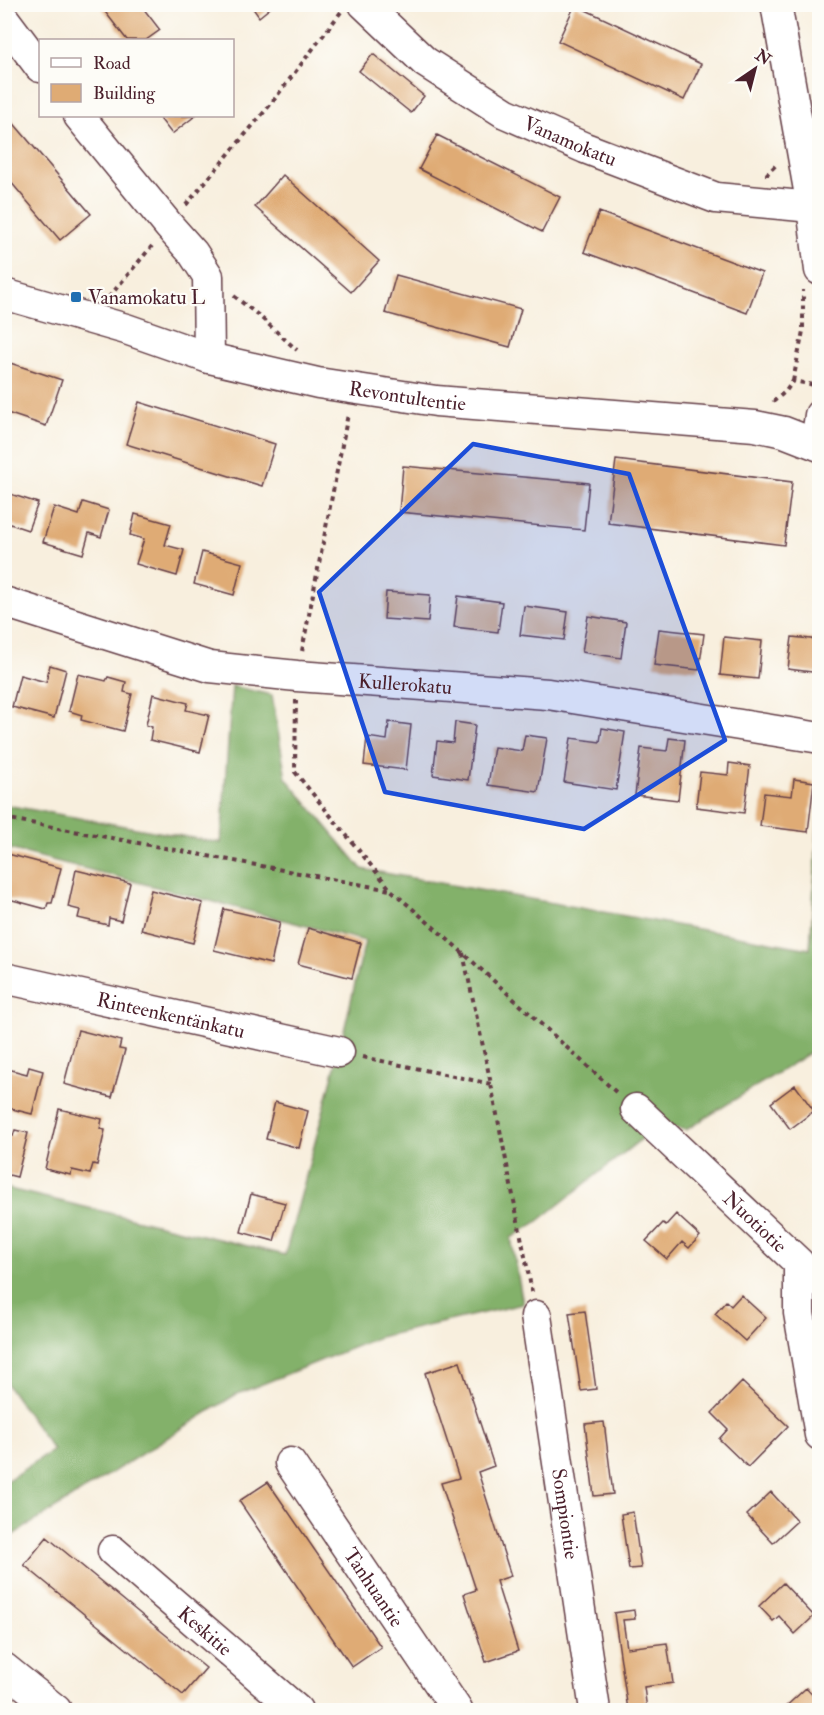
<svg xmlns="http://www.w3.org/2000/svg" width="824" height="1715" viewBox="0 0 824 1715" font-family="'IM FELL Double Pica',serif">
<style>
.forest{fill:#83b16a;stroke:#66684a;stroke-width:1.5}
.building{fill:#dfab74}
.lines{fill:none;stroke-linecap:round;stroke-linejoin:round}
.minor-casing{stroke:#643e46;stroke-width:33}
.path{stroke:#643e46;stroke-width:4;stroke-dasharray:4.5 4.5;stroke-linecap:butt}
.minor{stroke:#fff;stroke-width:30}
.marked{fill:#1d4ed8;fill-opacity:0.2;stroke:#1d4ed8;stroke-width:4.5;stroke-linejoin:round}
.poi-dot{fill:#1f6fb2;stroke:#fdfcf7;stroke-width:2}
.labels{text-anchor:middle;stroke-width:4.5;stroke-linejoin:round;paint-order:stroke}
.street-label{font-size:20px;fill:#4a1f2b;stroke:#fdfcf7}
.poi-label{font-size:20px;fill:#4a1f2b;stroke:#fdfcf7;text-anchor:start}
</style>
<rect width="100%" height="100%" fill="#fdfcf7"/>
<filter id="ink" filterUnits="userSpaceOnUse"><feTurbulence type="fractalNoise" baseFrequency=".0167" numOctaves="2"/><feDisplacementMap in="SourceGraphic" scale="12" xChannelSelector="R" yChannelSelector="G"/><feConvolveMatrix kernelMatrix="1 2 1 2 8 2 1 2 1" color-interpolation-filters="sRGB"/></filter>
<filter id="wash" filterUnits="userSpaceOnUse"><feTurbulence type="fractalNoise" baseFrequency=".008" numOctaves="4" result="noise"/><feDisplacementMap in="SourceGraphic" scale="24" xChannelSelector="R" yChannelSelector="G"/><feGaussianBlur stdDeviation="1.35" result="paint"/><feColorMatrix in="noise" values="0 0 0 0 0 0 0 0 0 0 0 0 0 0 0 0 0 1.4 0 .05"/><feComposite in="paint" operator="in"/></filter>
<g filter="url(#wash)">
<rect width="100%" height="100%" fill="#f8efde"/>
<path class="forest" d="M 232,686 L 272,695 L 286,778 L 362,869 L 810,949 L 819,807 L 819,1047 L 686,1130 L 659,1125 L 537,1222 L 511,1238 L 523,1304 L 379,1337 L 235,1395 L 5,1540 L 5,1482 L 53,1450 L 5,1382 L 5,1188 L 285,1255 L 339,1052 L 365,941 L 5,848 L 5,805 L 221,843 Z"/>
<g id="blocks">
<path class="building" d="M 99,4 L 140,4 L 160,30 L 146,40 L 127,40 Z
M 250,4 L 275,4 L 259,17 Z
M 575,5 L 701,64 L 684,100 L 558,41 Z
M 373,54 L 424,96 L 411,113 L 359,71 Z
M 4,112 L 91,214 L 60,240 L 4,174 Z
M 158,116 L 195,116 L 172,134 Z
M 437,135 L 560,197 L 542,232 L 419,169 Z
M 283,175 L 379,261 L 351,292 L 255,207 Z
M 599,212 L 762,273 L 747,313 L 584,252 Z
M 396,275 L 521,309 L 510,347 L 385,313 Z
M 4,361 L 62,380 L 46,426 L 4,412 Z
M 139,402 L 275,444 L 262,486 L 126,444 Z
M 616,460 L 792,482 L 784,545 L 608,523 Z
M 403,466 L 589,483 L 584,530 L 399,512 Z
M 4,492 L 38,503 L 28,530 L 4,522 Z
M 83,502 L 109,510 L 101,537 L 89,533 L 83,554 L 43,542 L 54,507 L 79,515 Z
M 135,514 L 171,524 L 165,545 L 184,550 L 177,576 L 136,564 L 144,539 L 130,535 Z
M 202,552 L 242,563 L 234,595 L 194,584 Z
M 386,592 L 430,595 L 428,622 L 384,619 Z
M 458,596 L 502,602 L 498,632 L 454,627 Z
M 524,606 L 568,612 L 564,640 L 520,635 Z
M 588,616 L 626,622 L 621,658 L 582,652 Z
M 659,629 L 704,634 L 699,670 L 654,665 Z
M 724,637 L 762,641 L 758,679 L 720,675 Z
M 792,637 L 820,640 L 820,673 L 788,669 Z
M 50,665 L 66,670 L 54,718 L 12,707 L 20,675 L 46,682 Z
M 78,674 L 106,681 L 108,677 L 126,682 L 124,692 L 132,694 L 123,731 L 81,720 L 82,715 L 69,711 Z
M 153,694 L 188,703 L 186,710 L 209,715 L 200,752 L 150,740 L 152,727 L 146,725 Z
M 389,722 L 411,725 L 406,770 L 364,765 L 367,737 L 387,740 Z
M 455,722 L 475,725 L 468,780 L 433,775 L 437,741 L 453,743 Z
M 602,728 L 625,732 L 616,790 L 564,782 L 571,738 L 600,742 Z
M 525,735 L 547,738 L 538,792 L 488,785 L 494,747 L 522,751 Z
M 669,738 L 685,740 L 678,800 L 635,795 L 641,748 L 667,751 Z
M 729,763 L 750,766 L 744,813 L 696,807 L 700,772 L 728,775 Z
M 794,779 L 814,782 L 808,832 L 760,826 L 764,793 L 792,796 Z
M 4,853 L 61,868 L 52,903 L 48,903 L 46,909 L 5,898 L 7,892 L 4,891 Z
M 76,870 L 130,883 L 121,921 L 109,918 L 108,925 L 78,918 L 80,910 L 68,907 Z
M 151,890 L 203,903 L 193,943 L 141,930 Z
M 224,909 L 280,922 L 271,964 L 214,950 Z
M 308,928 L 361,943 L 352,978 L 298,964 Z
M 78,1030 L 121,1041 L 119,1049 L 125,1050 L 112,1097 L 64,1084 Z
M 29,1067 L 43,1071 L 32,1114 L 4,1107 L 4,1068 L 27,1074 Z
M 795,1085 L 814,1111 L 790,1129 L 771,1103 Z
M 275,1102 L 308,1111 L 299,1148 L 266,1139 Z
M 59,1109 L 102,1119 L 100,1129 L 105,1130 L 97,1165 L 93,1164 L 90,1174 L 72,1170 L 71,1175 L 45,1169 Z
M 15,1130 L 28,1133 L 17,1177 L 5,1174 L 5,1134 L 13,1136 Z
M 251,1194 L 285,1203 L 274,1241 L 241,1232 Z
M 676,1214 L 700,1236 L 689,1248 L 682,1242 L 667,1259 L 646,1241 L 663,1223 L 666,1225 Z
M 741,1295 L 766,1318 L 745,1341 L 715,1314 L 726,1301 L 731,1306 Z
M 585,1311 L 596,1389 L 581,1391 L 569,1313 Z
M 460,1362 L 494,1466 L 478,1472 L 511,1576 L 496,1581 L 518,1651 L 486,1662 L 464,1594 L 476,1590 L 441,1483 L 459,1478 L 425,1373 Z
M 742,1382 L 788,1426 L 748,1467 L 719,1439 L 728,1429 L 712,1413 Z
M 604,1422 L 613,1494 L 594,1496 L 585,1424 Z
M 268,1482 L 381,1647 L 352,1667 L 239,1501 Z
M 771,1492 L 797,1521 L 773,1543 L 747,1515 Z
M 633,1512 L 641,1568 L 629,1569 L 621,1514 Z
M 47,1537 L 206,1668 L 183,1695 L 24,1565 Z
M 783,1583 L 814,1616 L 795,1634 L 779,1616 L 773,1621 L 759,1606 Z
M 634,1610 L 635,1619 L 623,1620 L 627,1648 L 667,1643 L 673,1683 L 644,1687 L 647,1710 L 628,1710 L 614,1613 Z
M 806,1688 L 820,1703 L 820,1710 L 782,1710 Z"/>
</g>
</g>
<g filter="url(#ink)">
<use href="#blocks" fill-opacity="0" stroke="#643e46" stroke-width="1.5"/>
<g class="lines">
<defs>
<g id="minor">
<path id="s1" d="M 364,4 L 425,62 L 505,113 L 585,148 L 716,198 L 812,207"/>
<path d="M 776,4 L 812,207 L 820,270"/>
<path d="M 4,19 L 40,67"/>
<path d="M 79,116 L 169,226 L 193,253 L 208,276 L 209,358"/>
<path id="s2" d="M 4,294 L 126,329 L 209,358 L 318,383 L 436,401 L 755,426 L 784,432 L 820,446"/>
<path d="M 816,444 L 820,415"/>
<path id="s3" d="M 4,602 L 210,667 L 297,676 L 548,694 L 814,737"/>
<path id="s4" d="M 4,978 L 339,1052"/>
<path id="s5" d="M 636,1109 L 799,1263 L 799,1313 L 820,1435"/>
<path id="s6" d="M 536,1316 L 595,1710"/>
<path id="s7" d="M 290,1463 L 457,1710"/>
<path id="s8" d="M 113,1551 L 297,1710"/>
<path d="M 4,1668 L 56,1710"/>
</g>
</defs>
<use href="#minor" class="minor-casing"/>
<path class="path" d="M 767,176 L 767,174 L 777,164
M 186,205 L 270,105 L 341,12
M 234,296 L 258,315 L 297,350
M 109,297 L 152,246
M 793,381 L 803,331 L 803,290
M 773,402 L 786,391 L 793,381 L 820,386
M 302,651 L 348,414
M 296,700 L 295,772 L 391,890 L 462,952 L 618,1094
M 4,818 L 390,890
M 463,953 L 491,1084 L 532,1292
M 363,1057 L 491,1084"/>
<use href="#minor" class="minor"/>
</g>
</g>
<path class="marked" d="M 473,444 L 629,474 L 725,740 L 584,829 L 385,792 L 319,592 Z"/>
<rect class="poi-dot" x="70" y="291" width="12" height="12" rx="3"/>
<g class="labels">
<g class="street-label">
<text dy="7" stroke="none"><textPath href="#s1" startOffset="250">Vanamokatu</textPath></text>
<text dy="7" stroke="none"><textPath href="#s2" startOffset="417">Revontultentie</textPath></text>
<text dy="7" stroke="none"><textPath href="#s3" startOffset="412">Kullerokatu</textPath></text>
<text dy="7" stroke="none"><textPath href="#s4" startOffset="171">Rinteenkentänkatu</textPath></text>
<text dy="7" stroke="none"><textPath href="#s5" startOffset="164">Nuotiotie</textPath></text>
<text dy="7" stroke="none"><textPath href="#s6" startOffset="200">Sompiontie</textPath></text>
<text dy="7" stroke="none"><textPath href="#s7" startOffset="150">Tanhuantie</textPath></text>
<text dy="7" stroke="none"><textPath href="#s8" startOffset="122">Keskitie</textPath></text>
</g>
<g class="poi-label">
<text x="88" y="304">Vanamokatu L</text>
</g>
</g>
<rect width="824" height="1715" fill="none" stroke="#fdfcf7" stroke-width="24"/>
<rect x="39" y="39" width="195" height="78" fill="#fdfcf7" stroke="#b5a4a5" stroke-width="1.5"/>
<rect x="51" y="58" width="30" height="9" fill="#ffffff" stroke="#b5a4a5" stroke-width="1.5"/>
<text x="93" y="69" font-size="18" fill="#4a1f2b">Road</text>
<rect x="51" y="84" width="30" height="18" fill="#dfab74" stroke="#b5a4a5" stroke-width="1.5"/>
<text x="93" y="99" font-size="18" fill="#4a1f2b">Building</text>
<g transform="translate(755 69) rotate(35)" stroke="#fdfcf7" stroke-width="4.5" paint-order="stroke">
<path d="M0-4.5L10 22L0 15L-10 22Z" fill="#4a1f2b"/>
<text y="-9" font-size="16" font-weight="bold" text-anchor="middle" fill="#4a1f2b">N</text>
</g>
</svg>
